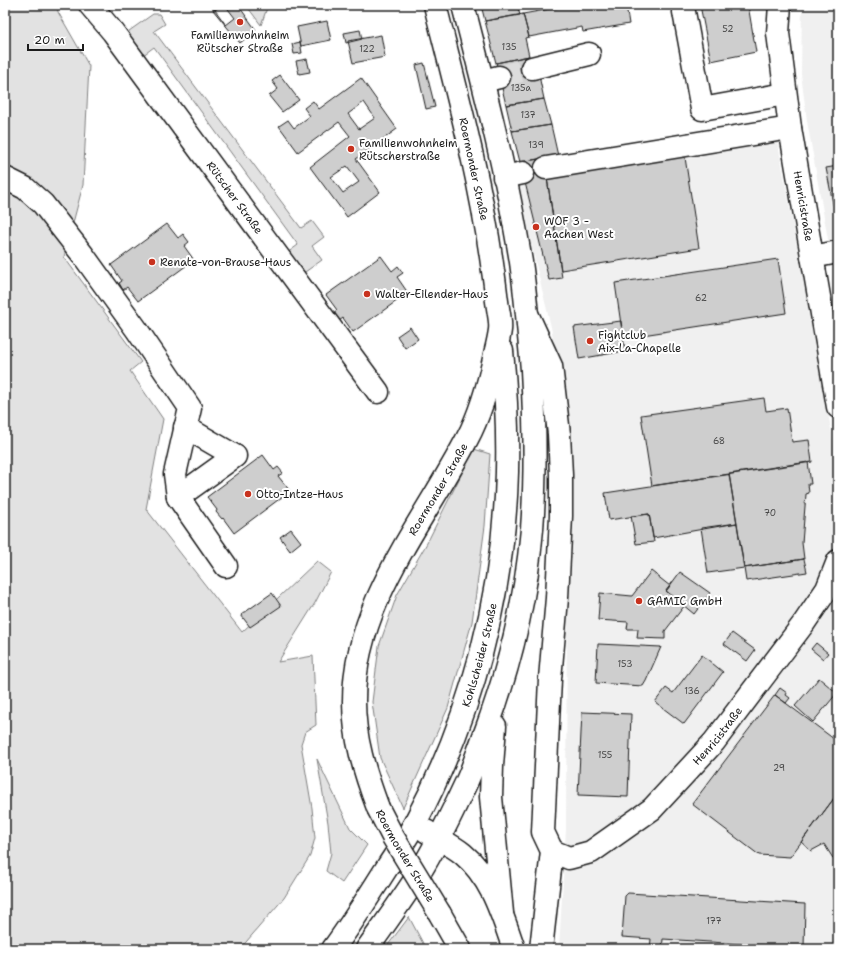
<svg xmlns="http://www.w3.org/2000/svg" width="843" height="954" viewBox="0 0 843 954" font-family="'Shantell Sans',sans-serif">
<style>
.built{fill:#f0f0f0}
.green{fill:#e2e2e2;stroke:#7f7f7f}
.building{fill:#cecece;stroke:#1c1c1c;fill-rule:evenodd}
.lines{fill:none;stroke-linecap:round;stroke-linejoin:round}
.minor-tunnel{stroke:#ddd;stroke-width:22;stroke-dasharray:22 11;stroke-linecap:butt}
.minor-casing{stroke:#1c1c1c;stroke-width:25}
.major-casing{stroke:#1c1c1c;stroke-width:25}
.minor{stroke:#fff;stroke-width:22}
.major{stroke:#fff;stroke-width:22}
.major-bridge-casing{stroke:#1c1c1c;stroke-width:25;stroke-linecap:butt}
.major-bridge{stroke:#fff;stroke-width:22}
.poi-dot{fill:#c8321e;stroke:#fff;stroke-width:1.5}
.labels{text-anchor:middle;stroke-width:4;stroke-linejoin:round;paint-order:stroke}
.number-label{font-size:9px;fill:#484848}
.poi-label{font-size:11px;fill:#1c1c1c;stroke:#fff;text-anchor:start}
.street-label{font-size:11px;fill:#1c1c1c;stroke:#fff}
</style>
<rect width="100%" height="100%" fill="#fff"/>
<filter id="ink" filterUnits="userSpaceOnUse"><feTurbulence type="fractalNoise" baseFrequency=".025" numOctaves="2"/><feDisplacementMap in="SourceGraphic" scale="8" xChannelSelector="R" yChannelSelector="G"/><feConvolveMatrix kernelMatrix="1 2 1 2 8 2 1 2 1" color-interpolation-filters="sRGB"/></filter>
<g filter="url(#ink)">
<path class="built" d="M 802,5 L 838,5 L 838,296 L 807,121 L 801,74 Z
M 774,122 L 833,440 L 838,475 L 838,949 L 559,949 L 566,829 L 567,577 L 558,365 L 551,327 L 512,164 Z"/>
<path class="green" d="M 5,5 L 57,5 L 58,12 L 89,66 L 83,185 L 64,257 L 141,362 L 130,371 L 163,419 L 146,509 L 242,632 L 317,561 L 331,572 L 315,603 L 278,662 L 313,656 L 316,725 L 305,732 L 301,744 L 312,808 L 315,838 L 310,856 L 284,898 L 240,949 L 5,949 L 5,863 L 10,849 L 5,848 Z
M 246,5 L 268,5 L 261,25 Z
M 153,14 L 159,14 L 165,24 L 154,31 L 301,228 L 312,221 L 324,237 L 312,246 L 322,260 L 305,272 L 300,271 L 287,253 L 298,245 L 154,47 L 142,56 L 128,37 L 129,31 Z
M 474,449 L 490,454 L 485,526 L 472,622 L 448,708 L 403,808 L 380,758 L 372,702 L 379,646 L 397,595 L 427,543 Z
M 317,759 L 350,828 L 367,845 L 342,883 L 326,871 L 331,853 L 328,823 Z
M 409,917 L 426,949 L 385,949 Z"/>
<path class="building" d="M 212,5 L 222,5 L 215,10 L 226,25 L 235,18 L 225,5 L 238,5 L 256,30 L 240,43 L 213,10 L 215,9 Z
M 481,5 L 517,5 L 520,15 L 485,21 Z
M 572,5 L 626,5 L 629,24 L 583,32 L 582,27 L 529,37 L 523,14 Z
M 700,5 L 748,5 L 756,52 L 711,61 Z
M 523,14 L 529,37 L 525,38 L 529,56 L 496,63 L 485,21 Z
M 327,21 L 331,40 L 301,46 L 297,27 Z
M 360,30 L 362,39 L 346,43 L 344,33 Z
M 381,35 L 385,57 L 353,63 L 348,41 Z
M 300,42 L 302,53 L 294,54 L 292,44 Z
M 529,56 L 533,72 L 538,71 L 544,99 L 506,105 L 496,63 Z
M 307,59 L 310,72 L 299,74 L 296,61 Z
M 424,63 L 435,107 L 426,109 L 416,65 Z
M 280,75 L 299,100 L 282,112 L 269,96 L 278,89 L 272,81 Z
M 361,78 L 397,129 L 356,159 L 380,192 L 347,217 L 310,167 L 350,136 L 339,122 L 298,152 L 279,126 L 288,120 L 294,128 L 310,116 L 304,108 L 313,101 L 319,109 ZM 364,102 L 375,118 L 359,129 L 348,114 ZM 347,166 L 359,182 L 343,193 L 331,177 Z
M 544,99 L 551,125 L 512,131 L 506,105 Z
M 551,125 L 558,156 L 520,162 L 512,131 Z
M 684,151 L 699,248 L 561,270 L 546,171 Z
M 544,158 L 562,278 L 549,280 L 520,162 Z
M 838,166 L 838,229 L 826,168 Z
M 167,224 L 178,238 L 183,234 L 189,242 L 184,246 L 194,260 L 138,301 L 127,287 L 123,290 L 119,283 L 122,281 L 111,265 Z
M 381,256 L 392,271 L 398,266 L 403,273 L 397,277 L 408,293 L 353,332 L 343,318 L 339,321 L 333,313 L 337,310 L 326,295 Z
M 778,259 L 786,313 L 623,338 L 615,283 Z
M 621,321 L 625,351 L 579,359 L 574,327 Z
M 410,327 L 418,339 L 405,348 L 397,336 Z
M 764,398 L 766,411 L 787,408 L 792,442 L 809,440 L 812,462 L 652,486 L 641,415 Z
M 263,455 L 274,470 L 278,467 L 283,473 L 278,476 L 290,491 L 234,533 L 223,518 L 222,519 L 216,512 L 217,510 L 207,497 Z
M 808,462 L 811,484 L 808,484 L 809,493 L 806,494 L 802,543 L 804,559 L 744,568 L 729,474 Z
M 729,474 L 737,523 L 653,538 L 649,514 L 609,520 L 605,493 Z
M 649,514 L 654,542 L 636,544 L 631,516 Z
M 737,523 L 744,568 L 708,573 L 701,528 Z
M 291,529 L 301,542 L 290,551 L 280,537 Z
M 804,559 L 807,572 L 746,581 L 744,568 Z
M 651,571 L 670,586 L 666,591 L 685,605 L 665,631 L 665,639 L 637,638 L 638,629 L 627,629 L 628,622 L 598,620 L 600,593 L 632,596 Z
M 680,572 L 710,593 L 694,614 L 666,591 Z
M 272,593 L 281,606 L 250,627 L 241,615 Z
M 732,633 L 755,650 L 747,661 L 724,644 Z
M 816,643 L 828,653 L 823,659 L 811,649 Z
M 598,644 L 661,647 L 646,681 L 643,686 L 596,683 Z
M 702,655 L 723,672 L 684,724 L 655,702 L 666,688 L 673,693 Z
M 819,678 L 837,693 L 813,722 L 795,706 Z
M 780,688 L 787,693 L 786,695 L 790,698 L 786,703 L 775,695 Z
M 775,695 L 838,742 L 838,793 L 790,857 L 759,855 L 692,804 Z
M 582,712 L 631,714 L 628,797 L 578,795 Z
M 838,793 L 838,866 L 824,844 L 811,851 L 801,842 Z
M 628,893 L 805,904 L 804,948 L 663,939 L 662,949 L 650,949 L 651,939 L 622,937 L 625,896 Z"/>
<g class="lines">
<path class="minor-tunnel" d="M 499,77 L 532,68"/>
<defs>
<g id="minor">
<path id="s1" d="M 90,5 L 113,32 L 378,392"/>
<path id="s2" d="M 780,5 L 778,33 L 790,128 L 838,407"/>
<path d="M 684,12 L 702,109 L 785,94"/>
<path d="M 532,68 L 589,54"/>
<path d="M 483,81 L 499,77"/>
<path d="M 546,168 L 790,128"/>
<path d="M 504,177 L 523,173"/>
<path d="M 5,178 L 25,188 L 43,204 L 83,255 L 137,330 L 190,408 L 175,474 L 178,497 L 226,566"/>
<path d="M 812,257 L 838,252"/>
<path d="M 528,316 L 551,366 L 559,434 L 561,475 L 561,516 L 557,598 L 550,679 L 543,832 L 552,851 L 541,949"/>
<path d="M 178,497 L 235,456 L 185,427"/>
<path id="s3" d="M 552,851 L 569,858 L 591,852 L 652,809 L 714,742 L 804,623 L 827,589 L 838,561"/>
</g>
<g id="major">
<path d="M 495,726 L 492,766 L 491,797 L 502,913"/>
<path id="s4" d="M 378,808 C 365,773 354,739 354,701 C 354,603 424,522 467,439 C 481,413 489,383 495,354 C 497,346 499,338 500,330 C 501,323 499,315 498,308 C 496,296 495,283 493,271 C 481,181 457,93 435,5"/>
<path d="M 426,831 C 438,839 452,845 463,854 C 492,878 502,915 514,949"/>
<path d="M 440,914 L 460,949"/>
<path id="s5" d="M 333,949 C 353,922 370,894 388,866 C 397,852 407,838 415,823 C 472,716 504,594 507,472 C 508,432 506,391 502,351"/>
<path d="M 367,949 C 386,922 406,895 423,867 C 439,840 453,811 466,783 C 473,768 478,752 484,736 C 509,670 526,600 532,529 C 536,476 535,423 532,370 C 529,334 526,298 521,262 C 507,175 485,90 463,5"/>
</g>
</defs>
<use href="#minor" class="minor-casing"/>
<use href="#major" class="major-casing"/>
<use href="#minor" class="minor"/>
<use href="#major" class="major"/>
<defs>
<g id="major-bridge">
<path id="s6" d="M 378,808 L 393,837 L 440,914"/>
</g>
</defs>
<use href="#major-bridge" class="major-bridge-casing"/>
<use href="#major-bridge" class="major-bridge"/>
</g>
</g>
<g class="poi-dot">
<circle cx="240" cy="22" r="4"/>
<circle cx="351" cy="149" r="4"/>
<circle cx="536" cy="227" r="4"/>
<circle cx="152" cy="262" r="4"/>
<circle cx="367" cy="294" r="4"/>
<circle cx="590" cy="341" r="4"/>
<circle cx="248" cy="494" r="4"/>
<circle cx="639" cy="601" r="4"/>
</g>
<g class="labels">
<g class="number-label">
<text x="728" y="32">52</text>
<text x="509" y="50">135</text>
<text x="367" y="52">122</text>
<text x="521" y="91">135a</text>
<text x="528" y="118">137</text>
<text x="536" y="148">139</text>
<text x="701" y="301">62</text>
<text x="719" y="444">68</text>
<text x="770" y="516">70</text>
<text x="625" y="667">153</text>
<text x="692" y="694">136</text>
<text x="605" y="758">155</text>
<text x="779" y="771">29</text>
<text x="714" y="924">177</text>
</g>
<g class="poi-label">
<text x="240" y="39" text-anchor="middle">Familienwohnheim<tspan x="240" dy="13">Rütscher Straße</tspan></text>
<text x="359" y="147">Familienwohnheim<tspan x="359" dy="13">Rütscherstraße</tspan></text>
<text x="544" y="225">WOF 3 -<tspan x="544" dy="13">Aachen West</tspan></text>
<text x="160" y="266">Renate-von-Brause-Haus</text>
<text x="375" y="298">Walter-Eilender-Haus</text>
<text x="598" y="339">Fightclub<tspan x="598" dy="13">Aix-La-Chapelle</tspan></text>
<text x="256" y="498">Otto-Intze-Haus</text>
<text x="647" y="605">GAMIC GmbH</text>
</g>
<g class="street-label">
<text transform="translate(474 169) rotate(78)" y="4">Roermonder Straße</text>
<text dy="4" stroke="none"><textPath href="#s1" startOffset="241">Rütscher Straße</textPath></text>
<text dy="4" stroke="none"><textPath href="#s2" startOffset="203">Henricistraße</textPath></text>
<text dy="4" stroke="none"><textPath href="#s4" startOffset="341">Roermonder Straße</textPath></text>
<text dy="4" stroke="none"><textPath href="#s5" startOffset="331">Kohlscheider Straße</textPath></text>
<text dy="4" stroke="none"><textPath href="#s3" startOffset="214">Henricistraße</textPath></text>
<text dy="4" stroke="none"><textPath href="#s6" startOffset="55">Roermonder Straße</textPath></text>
</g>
</g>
<rect width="843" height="954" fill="none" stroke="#fff" stroke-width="20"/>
<rect x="10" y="10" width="823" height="934" fill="none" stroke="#1c1c1c" stroke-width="1.5" filter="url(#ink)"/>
<path d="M28 44v6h55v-6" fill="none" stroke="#1c1c1c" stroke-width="2"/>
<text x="34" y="44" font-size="12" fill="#1c1c1c" stroke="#ffffff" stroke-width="3" paint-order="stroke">20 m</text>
</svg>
